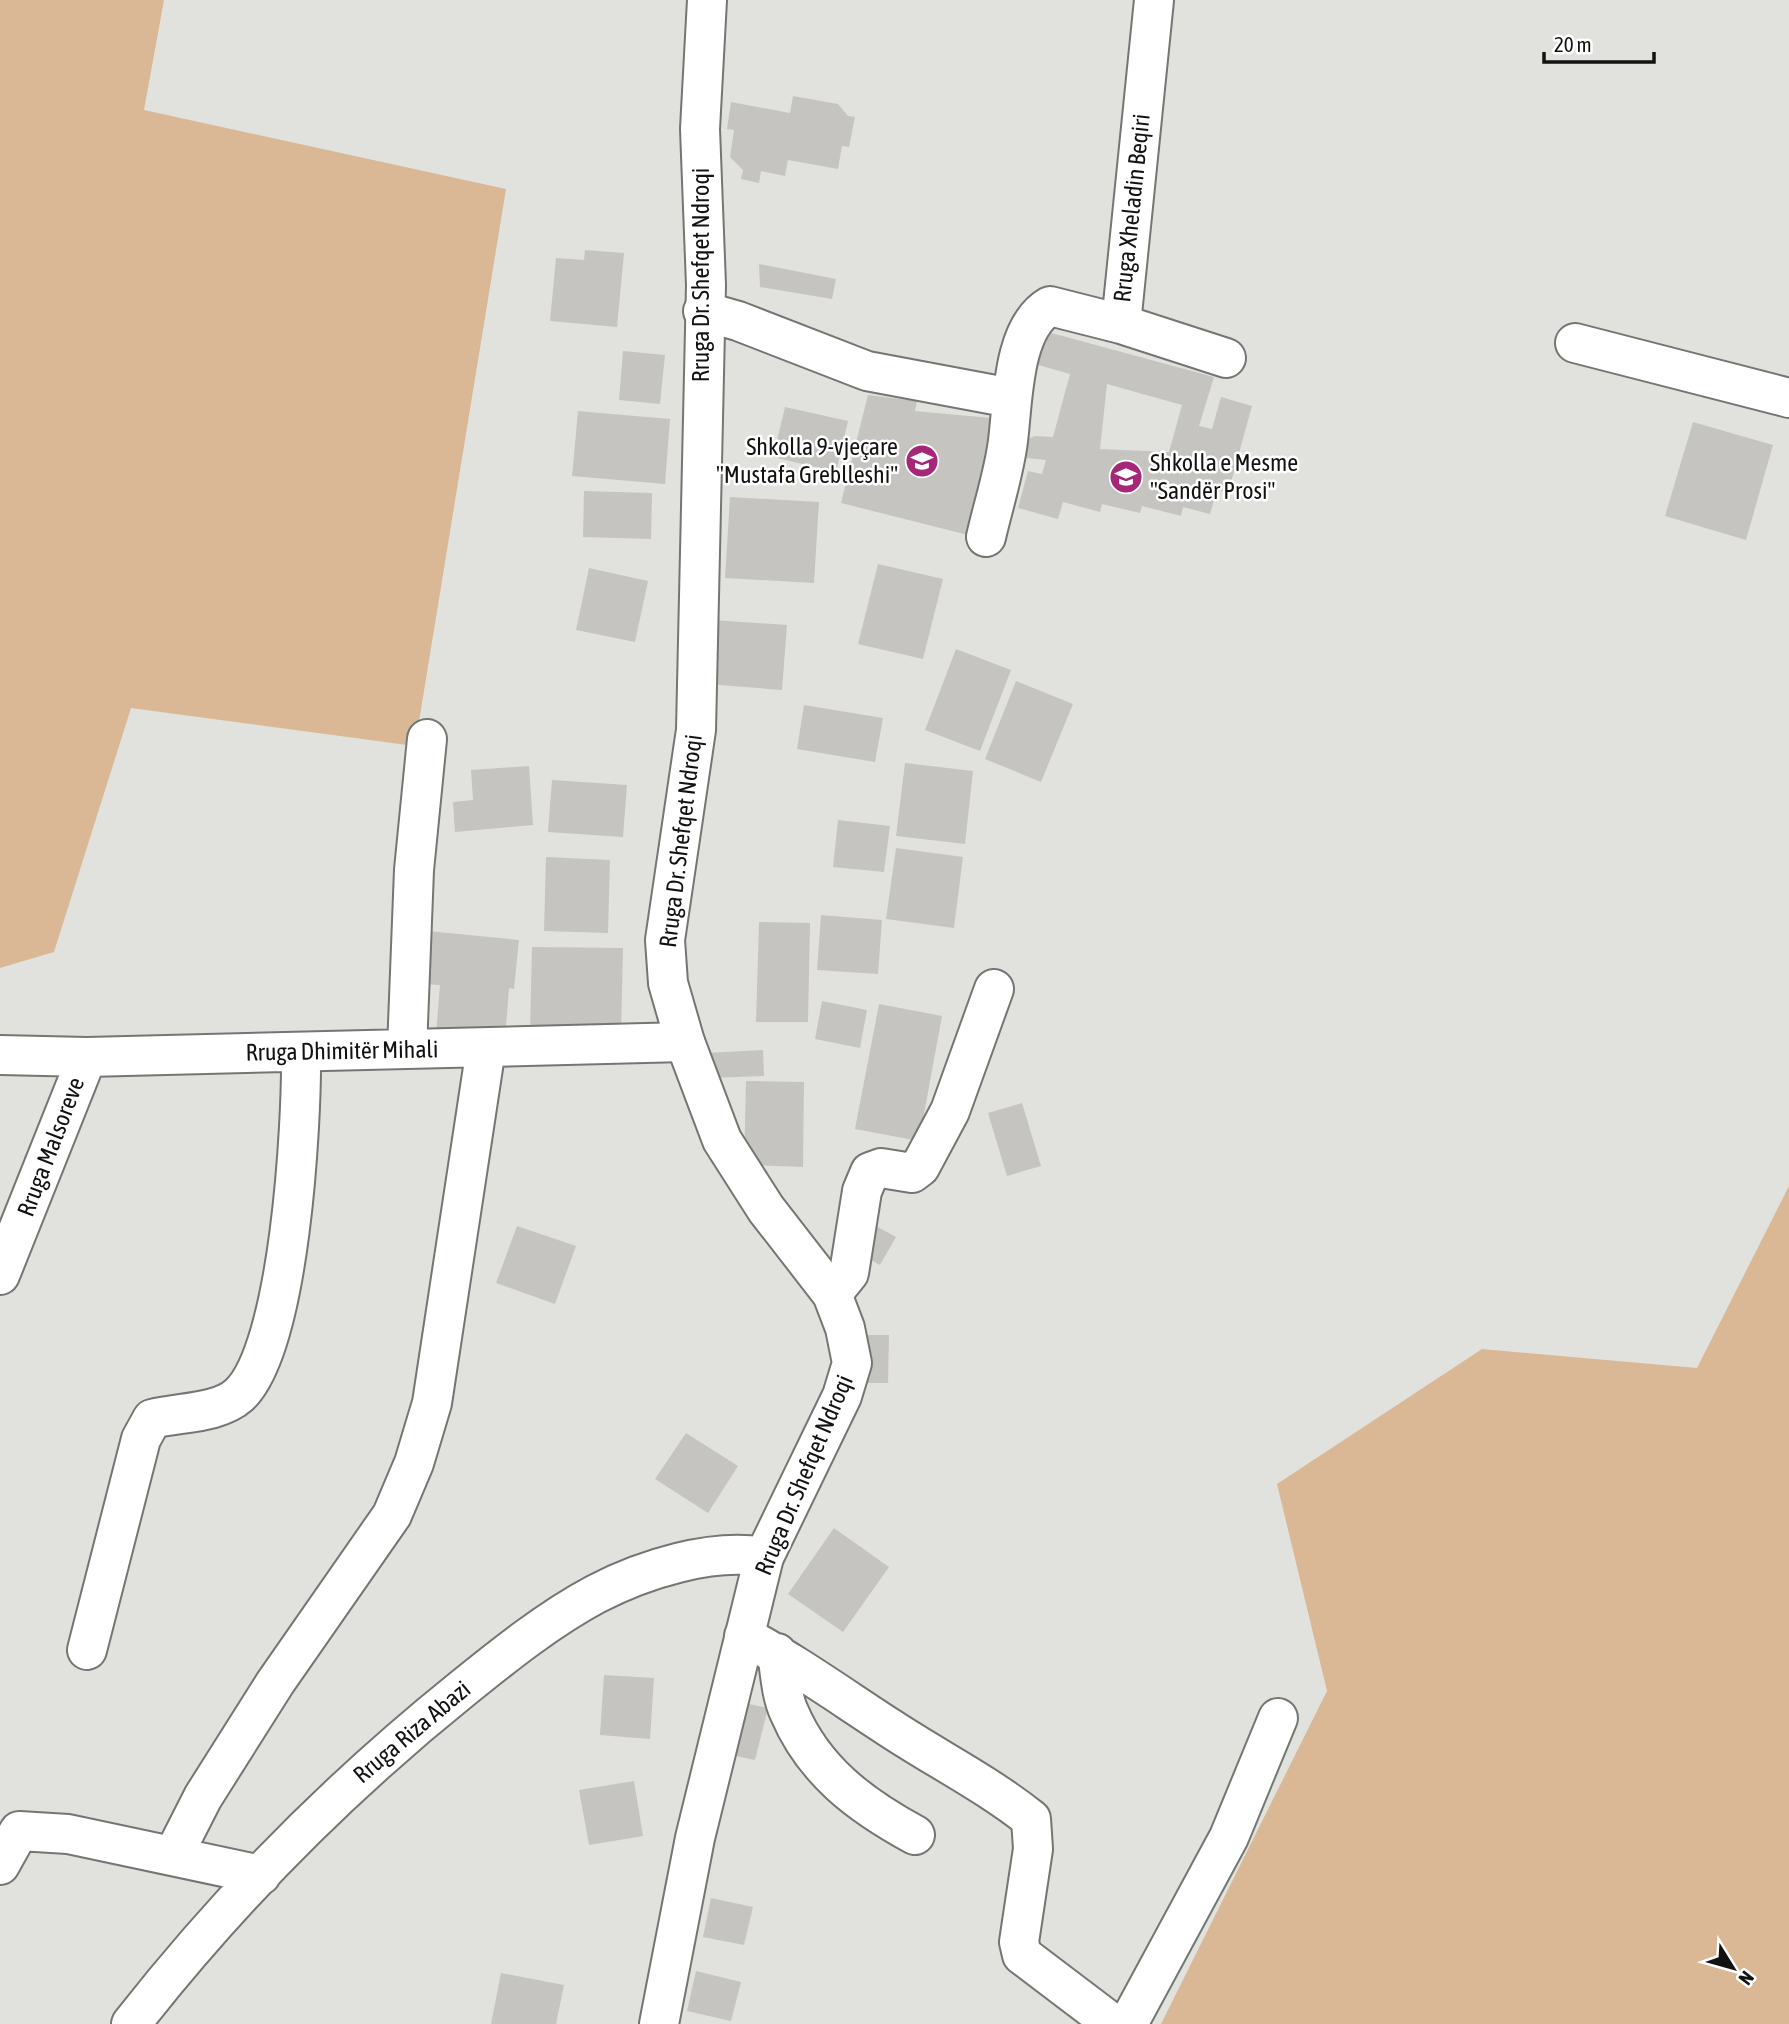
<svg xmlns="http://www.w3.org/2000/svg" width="1789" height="2024" viewBox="0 0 1789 2024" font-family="'Asap Condensed',sans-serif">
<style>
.green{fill:#dab895}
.building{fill:#c5c4c0;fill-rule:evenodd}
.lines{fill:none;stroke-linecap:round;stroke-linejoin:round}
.minor-casing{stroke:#747672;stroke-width:42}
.major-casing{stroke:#747672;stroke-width:42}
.minor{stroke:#fff;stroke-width:38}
.major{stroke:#fff;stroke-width:38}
.labels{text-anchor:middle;stroke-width:5;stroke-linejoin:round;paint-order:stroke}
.street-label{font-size:24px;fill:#121311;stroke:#fff}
.poi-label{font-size:24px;fill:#121311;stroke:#fff;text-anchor:end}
</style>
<rect width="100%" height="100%" fill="#e1e2de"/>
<path class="green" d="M 0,0 L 164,0 L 144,110 L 506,189 L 415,746 L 131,708 L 54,952 L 0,968 Z
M 1789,1186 L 1789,2024 L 1161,2024 L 1327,1691 L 1277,1484 L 1482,1349 L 1697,1368 Z"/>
<path class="building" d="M 793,96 L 838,104 L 848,116 L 855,117 L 849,147 L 842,146 L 838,169 L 788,160 L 785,176 L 761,171 L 759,183 L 741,179 L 743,170 L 730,157 L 734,130 L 727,129 L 731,102 L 790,113 Z
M 585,250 L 624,253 L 617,327 L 550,321 L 556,258 L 584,260 Z
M 759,264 L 836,279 L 832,299 L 760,287 Z
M 1044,331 L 1214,377 L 1199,426 L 1212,429 L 1221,397 L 1252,406 L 1228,493 L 1217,490 L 1210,514 L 1183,507 L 1181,516 L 1142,506 L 1140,513 L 1102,504 L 1100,512 L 1063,502 L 1058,519 L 1018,508 L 1028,471 L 1042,474 L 1046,460 L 1026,458 L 1022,454 L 1023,441 L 1035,436 L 1053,437 L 1070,374 L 1035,364 ZM 1107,384 L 1182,405 L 1169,452 L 1100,449 Z
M 623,351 L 665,355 L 660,404 L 619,400 Z
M 868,395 L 917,401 L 915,411 L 1002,419 L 976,537 L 841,503 Z
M 785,407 L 848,421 L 836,472 L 773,457 Z
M 578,411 L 670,419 L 665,484 L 572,476 Z
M 1693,422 L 1773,445 L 1746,540 L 1665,516 Z
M 584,491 L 652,493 L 651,539 L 583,537 Z
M 730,497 L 819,502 L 814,583 L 725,578 Z
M 878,564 L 943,579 L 923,659 L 858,644 Z
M 589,568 L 648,581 L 635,642 L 576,630 Z
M 712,620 L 787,625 L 782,690 L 707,684 Z
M 956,649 L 1011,670 L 980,751 L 925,730 Z
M 1016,681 L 1073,704 L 1041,782 L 985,759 Z
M 804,705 L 883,718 L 875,762 L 797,749 Z
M 905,763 L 973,771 L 965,844 L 896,836 Z
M 529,766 L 533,825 L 455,832 L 453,802 L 473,800 L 471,770 Z
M 552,780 L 627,785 L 623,837 L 548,832 Z
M 838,820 L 890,826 L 884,872 L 833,867 Z
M 896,848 L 963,857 L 954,928 L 886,919 Z
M 546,857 L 610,860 L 608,933 L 544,931 Z
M 821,915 L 882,920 L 878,974 L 817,970 Z
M 759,922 L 810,923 L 808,1022 L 756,1022 Z
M 428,931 L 519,940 L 514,989 L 509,988 L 505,1040 L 436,1034 L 440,985 L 423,984 Z
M 532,947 L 623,948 L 621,1033 L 530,1032 Z
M 822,1001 L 867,1010 L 860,1048 L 815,1039 Z
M 879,1004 L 942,1016 L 919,1141 L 855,1129 Z
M 763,1050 L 764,1076 L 707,1078 L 705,1053 Z
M 746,1081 L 804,1082 L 803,1167 L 744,1165 Z
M 1022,1103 L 1041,1166 L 1007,1176 L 988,1113 Z
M 874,1225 L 896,1237 L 880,1265 L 859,1253 Z
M 517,1226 L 576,1246 L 555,1304 L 496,1283 Z
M 857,1335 L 889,1335 L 888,1383 L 857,1383 Z
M 686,1433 L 738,1466 L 708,1513 L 655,1479 Z
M 834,1528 L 889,1567 L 843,1632 L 788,1594 Z
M 604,1675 L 654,1678 L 650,1739 L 600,1735 Z
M 749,1704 L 768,1708 L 755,1760 L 736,1756 Z
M 634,1781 L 643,1836 L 589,1845 L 579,1790 Z
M 711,1898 L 753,1907 L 744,1945 L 703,1937 Z
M 696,1971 L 741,1982 L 731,2021 L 687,2011 Z
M 501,1973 L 564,1985 L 556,2024 L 491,2024 Z"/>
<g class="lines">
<defs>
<path id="minor" d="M 703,311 L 738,321 L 867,371 L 1011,398
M 1121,324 L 1154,0
M 1575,343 L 1789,398
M 986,537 C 993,506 1004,473 1008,441 C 1013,402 1012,328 1050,306 L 1121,324 L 1226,358
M 407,1049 L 414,870 L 427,739
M 0,1055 L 87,1057 L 685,1042
M 0,1275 L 87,1057
M 832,1294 L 849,1273 L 862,1191 L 870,1172 L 881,1168 L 912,1173 L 920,1167 L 950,1111 L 994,989
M 744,1636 C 795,1663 842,1697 890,1728 C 937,1759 987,1784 1031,1819 L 1033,1849 L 1019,1942 L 1022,1955 L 1113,2024
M 87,1650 L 141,1439 L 152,1419 C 179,1412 218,1414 239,1395 C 290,1348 302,1122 301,1052
M 777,1653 C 780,1672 781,1695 789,1712 C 814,1771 860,1805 915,1835
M 173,1856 L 203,1797 L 275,1683 L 392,1515 L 414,1463 L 432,1403 L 486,1048
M 0,1865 L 19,1831 L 68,1834 L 261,1875
M 131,2024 C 228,1900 340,1787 462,1689 C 504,1655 549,1619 596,1594 C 644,1569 712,1548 764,1557
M 1128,2024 L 1229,1837 L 1278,1718"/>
<path id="major" d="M 659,2024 L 695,1838 L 764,1557 L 842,1396 L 852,1363 L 845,1328 L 832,1294 L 766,1209 L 722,1140 L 685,1042 L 668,983 L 665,940 L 696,730 L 706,285 L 700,129 L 707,0"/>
</defs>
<use href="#minor" class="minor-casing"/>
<use href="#major" class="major-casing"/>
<use href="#minor" class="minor"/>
<use href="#major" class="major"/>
</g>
<defs>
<symbol id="school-disc" viewBox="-11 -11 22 22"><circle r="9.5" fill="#a62777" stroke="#fff"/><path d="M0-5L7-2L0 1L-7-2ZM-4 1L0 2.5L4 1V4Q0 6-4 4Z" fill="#fff"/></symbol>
</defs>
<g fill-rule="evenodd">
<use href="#school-disc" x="903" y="442" width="38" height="38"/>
<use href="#school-disc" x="1107" y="458" width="38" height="38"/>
</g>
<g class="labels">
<g class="street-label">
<text transform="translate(1132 208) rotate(-84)" y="8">Rruga Xheladin Beqiri</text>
<text transform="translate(701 275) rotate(-90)" y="8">Rruga Dr. Shefqet Ndroqi</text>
<text transform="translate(681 841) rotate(-83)" y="8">Rruga Dr. Shefqet Ndroqi</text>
<text transform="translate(342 1051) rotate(-1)" y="8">Rruga Dhimitër Mihali</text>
<text transform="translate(51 1147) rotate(-69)" y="8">Rruga Malsoreve</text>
<text transform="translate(804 1475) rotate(-67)" y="8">Rruga Dr. Shefqet Ndroqi</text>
<text transform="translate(412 1732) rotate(-40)" y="8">Rruga Riza Abazi</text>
</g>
<g class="poi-label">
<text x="898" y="455">Shkolla 9-vjeçare<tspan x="898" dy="28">"Mustafa Greblleshi"</tspan></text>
<text x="1150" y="471" text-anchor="start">Shkolla e Mesme<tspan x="1150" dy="28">"Sandër Prosi"</tspan></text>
</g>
</g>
<g transform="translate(1733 1968) rotate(127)" stroke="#ffffff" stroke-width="5" paint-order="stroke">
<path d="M0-5L12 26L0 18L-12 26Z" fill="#121311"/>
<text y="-10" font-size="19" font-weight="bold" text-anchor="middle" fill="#121311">N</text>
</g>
<path d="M1544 52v10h110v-10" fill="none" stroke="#121311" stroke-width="3.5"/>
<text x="1554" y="52" font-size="21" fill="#121311" stroke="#ffffff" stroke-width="5" paint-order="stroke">20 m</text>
</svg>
